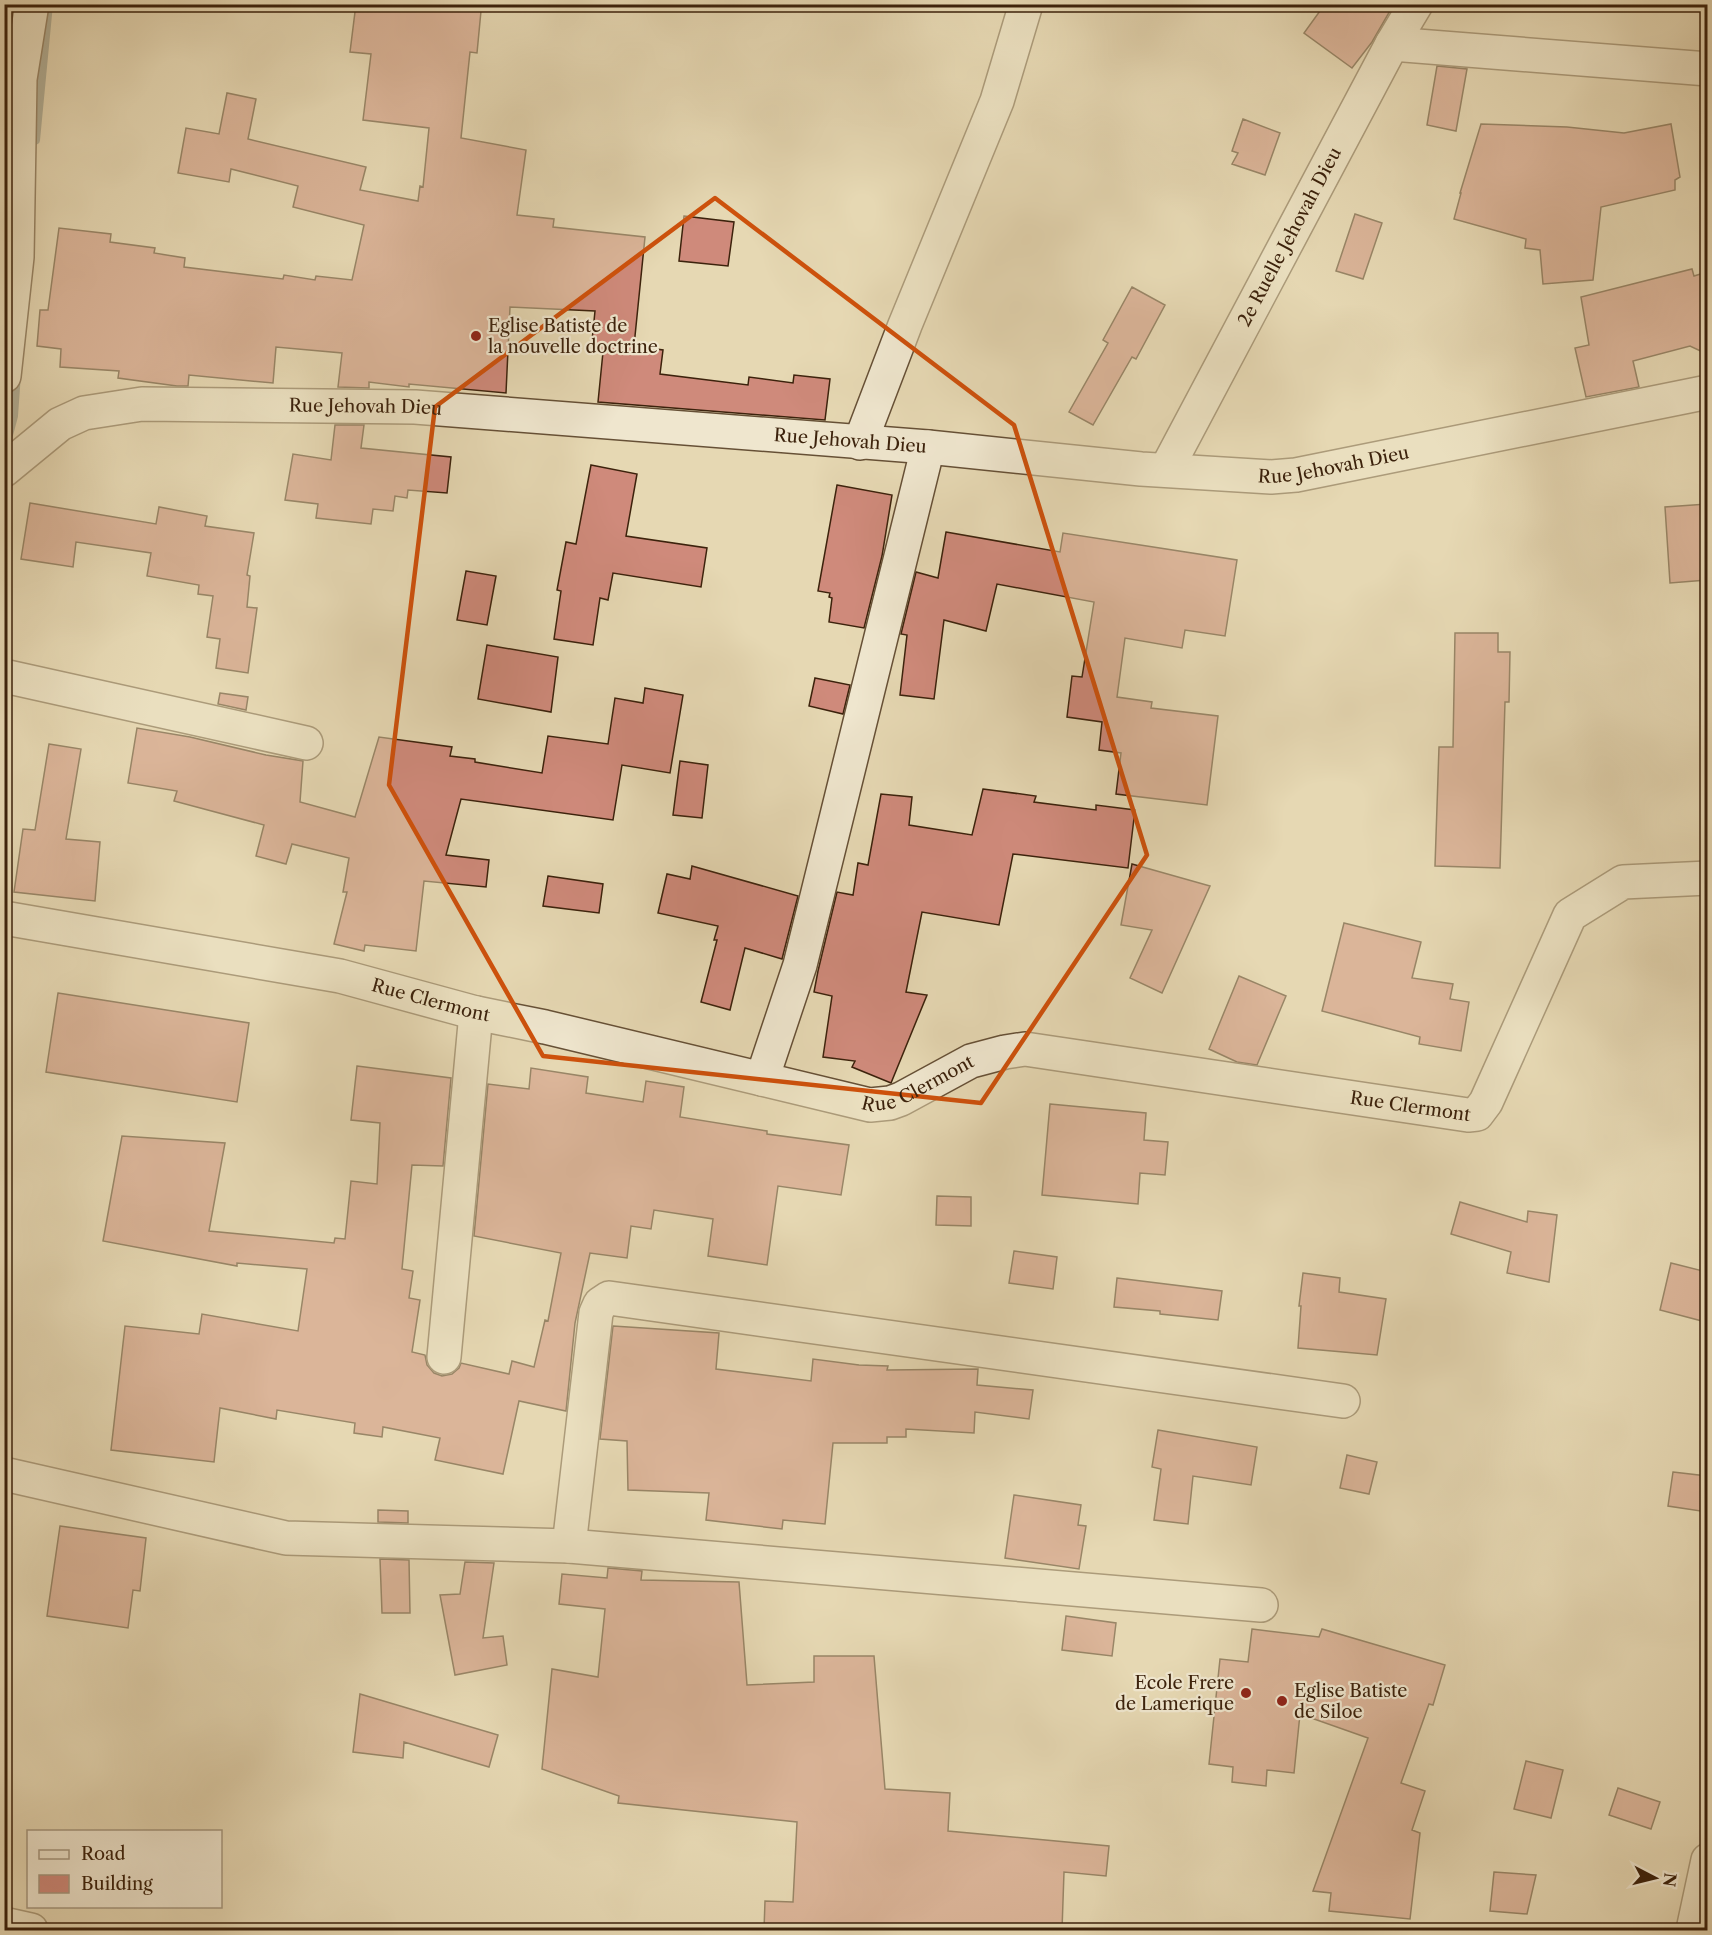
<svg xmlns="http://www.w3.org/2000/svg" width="1712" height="1935" viewBox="0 0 1712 1935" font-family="'Libre Caslon Text',serif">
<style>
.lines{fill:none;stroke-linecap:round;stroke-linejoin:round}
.stream{stroke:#747c73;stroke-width:10}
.building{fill:#cf8a7b;stroke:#3c220c;stroke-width:1.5}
.street-casing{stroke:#665036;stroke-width:36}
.secondary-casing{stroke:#3c220c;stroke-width:36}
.street{stroke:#efe6ce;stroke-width:33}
.secondary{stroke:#efe6ce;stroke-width:33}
.marked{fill:none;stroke:#ce510c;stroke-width:4.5;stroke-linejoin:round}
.poi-dot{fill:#8f2418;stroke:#efe6ce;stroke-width:2}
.labels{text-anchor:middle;stroke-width:4.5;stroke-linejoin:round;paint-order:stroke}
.street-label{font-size:18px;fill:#3c220c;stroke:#efe6ce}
.poi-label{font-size:18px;fill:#3c220c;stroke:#efe6ce;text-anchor:start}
</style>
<rect width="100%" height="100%" fill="#e6d8b3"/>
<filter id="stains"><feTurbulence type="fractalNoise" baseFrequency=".00333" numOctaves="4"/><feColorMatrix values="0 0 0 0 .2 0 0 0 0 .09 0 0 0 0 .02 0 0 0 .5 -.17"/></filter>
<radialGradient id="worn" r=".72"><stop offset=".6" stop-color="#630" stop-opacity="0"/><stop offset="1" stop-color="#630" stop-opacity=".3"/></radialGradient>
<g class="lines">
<path class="stream" d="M 35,140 L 48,4
M 4,450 L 13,416 L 16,374"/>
</g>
<path class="building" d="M 356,4 L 400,4 L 481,11 L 477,53 L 470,52 L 461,138 L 526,150 L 517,215 L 554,219 L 553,227 L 645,237 L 634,346 L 663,350 L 660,374 L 748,385 L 749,377 L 793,383 L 794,375 L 830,379 L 825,420 L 598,402 L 603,352 L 591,351 L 595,311 L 510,307 L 506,393 L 409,384 L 409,387 L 369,382 L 369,388 L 338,387 L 342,353 L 276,347 L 273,383 L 189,375 L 188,386 L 177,386 L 118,378 L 119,371 L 60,367 L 61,349 L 37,346 L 40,310 L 48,310 L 59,228 L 111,234 L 110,242 L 155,248 L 154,253 L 185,258 L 184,267 L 283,279 L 284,275 L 315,280 L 316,276 L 352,280 L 364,225 L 293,207 L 298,186 L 231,169 L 229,182 L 178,173 L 186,128 L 219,134 L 227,93 L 256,99 L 248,139 L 366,167 L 360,190 L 418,201 L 420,186 L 423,187 L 429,128 L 363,120 L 371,54 L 350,52 Z
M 1325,4 L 1394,4 L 1372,42 L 1352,68 L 1304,33 Z
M 1437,66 L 1467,69 L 1456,131 L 1427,125 Z
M 1243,119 L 1280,133 L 1265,175 L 1232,164 L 1238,153 L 1232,151 Z
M 1481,124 L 1567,127 L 1624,133 L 1671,124 L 1680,177 L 1675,180 L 1675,190 L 1601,207 L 1593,280 L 1543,284 L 1540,250 L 1525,248 L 1526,239 L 1454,219 L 1461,193 L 1460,193 Z
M 1355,214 L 1382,223 L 1363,279 L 1336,271 Z
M 684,216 L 734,222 L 728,266 L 679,261 Z
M 1692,269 L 1694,276 L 1707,272 L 1707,354 L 1690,346 L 1633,361 L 1639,387 L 1586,397 L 1575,348 L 1589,345 L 1581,297 Z
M 1132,287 L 1165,305 L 1136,359 L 1132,357 L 1093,425 L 1069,412 L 1108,343 L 1103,340 Z
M 335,425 L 364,425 L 361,448 L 451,457 L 447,493 L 408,490 L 407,498 L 395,496 L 393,511 L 373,509 L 371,524 L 316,518 L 318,504 L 285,500 L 293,454 L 331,460 Z
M 591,465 L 637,474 L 626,536 L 707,548 L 701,587 L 613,573 L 608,600 L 600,598 L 593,645 L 554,639 L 561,591 L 557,590 L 566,542 L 576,544 Z
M 837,485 L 892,495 L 882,556 L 864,628 L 829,622 L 832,598 L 829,597 L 830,593 L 818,591 Z
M 30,503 L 156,524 L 159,507 L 207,516 L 205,526 L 254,533 L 247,575 L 250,576 L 247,607 L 257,608 L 248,673 L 216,668 L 220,639 L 207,637 L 213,596 L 198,594 L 199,585 L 147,576 L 151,553 L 76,542 L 73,567 L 21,559 Z
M 1707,504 L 1707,580 L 1670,583 L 1665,507 Z
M 946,532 L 1060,552 L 1063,533 L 1237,560 L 1225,636 L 1185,630 L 1182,648 L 1125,638 L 1117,697 L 1152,702 L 1151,708 L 1218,716 L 1207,805 L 1116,794 L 1121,753 L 1099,750 L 1102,722 L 1067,717 L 1072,676 L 1082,677 L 1094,602 L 997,584 L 986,631 L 944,620 L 934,699 L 900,695 L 907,635 L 901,634 L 916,572 L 938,578 Z
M 466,571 L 496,576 L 487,625 L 457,620 Z
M 1455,633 L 1498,633 L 1498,652 L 1510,652 L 1509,702 L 1505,702 L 1500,868 L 1435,866 L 1439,747 L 1453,747 Z
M 487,645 L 558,657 L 551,712 L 478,699 Z
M 815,678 L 850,685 L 843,714 L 809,706 Z
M 645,688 L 683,695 L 670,773 L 622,765 L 613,820 L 461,799 L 446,855 L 489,860 L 486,887 L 424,881 L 416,951 L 365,945 L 364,951 L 334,944 L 347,892 L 343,892 L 349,858 L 292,844 L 286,864 L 256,856 L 264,825 L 174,801 L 177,791 L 128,783 L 137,728 L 190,737 L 266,755 L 303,761 L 300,802 L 355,817 L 379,737 L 452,747 L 450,756 L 475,759 L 475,762 L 542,773 L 548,736 L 608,744 L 615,698 L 643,703 Z
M 220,693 L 248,697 L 246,710 L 218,704 Z
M 49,744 L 81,749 L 66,839 L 100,842 L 95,901 L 14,892 L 23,829 L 35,830 Z
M 680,761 L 708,765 L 702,818 L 673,815 Z
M 983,789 L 1036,796 L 1034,802 L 1096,810 L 1096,805 L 1135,810 L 1128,868 L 1013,854 L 999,925 L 922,912 L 906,992 L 927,995 L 891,1083 L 852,1067 L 855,1061 L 823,1057 L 832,996 L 814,992 L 818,971 L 837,892 L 853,895 L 858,863 L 868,865 L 881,794 L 912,797 L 909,825 L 972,835 Z
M 1132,864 L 1210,886 L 1162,993 L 1130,978 L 1152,930 L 1121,925 Z
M 692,866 L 798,896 L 782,959 L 745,948 L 730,1010 L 701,1002 L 717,940 L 714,940 L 718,926 L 658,913 L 667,874 L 690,879 Z
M 548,876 L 603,884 L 599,913 L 543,906 Z
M 1344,923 L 1421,942 L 1412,978 L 1453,984 L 1450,999 L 1469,1002 L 1461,1051 L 1419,1044 L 1420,1037 L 1322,1011 Z
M 1239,976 L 1286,996 L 1257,1065 L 1237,1062 L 1209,1049 Z
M 58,993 L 249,1023 L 237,1102 L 46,1072 Z
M 357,1066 L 451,1078 L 443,1166 L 412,1165 L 402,1269 L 413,1271 L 409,1298 L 420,1300 L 412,1352 L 425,1355 L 427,1365 L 434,1373 L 442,1376 L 452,1374 L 459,1368 L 461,1363 L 509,1374 L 512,1361 L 534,1367 L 545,1320 L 548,1321 L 561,1253 L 474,1236 L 488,1084 L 529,1089 L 531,1068 L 588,1077 L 586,1093 L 643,1102 L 646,1081 L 684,1087 L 680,1117 L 767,1131 L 767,1134 L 849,1145 L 841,1195 L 778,1186 L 767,1265 L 708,1256 L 713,1219 L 654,1210 L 651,1229 L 631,1226 L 627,1258 L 590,1253 L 575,1323 L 566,1411 L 519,1401 L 503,1474 L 435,1460 L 440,1438 L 383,1427 L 382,1437 L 354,1433 L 355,1423 L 277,1410 L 276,1419 L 220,1408 L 214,1462 L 111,1450 L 125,1326 L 199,1334 L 202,1314 L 298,1331 L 307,1269 L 237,1263 L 237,1266 L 103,1241 L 122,1136 L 225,1143 L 209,1231 L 334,1243 L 335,1238 L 345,1239 L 351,1181 L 377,1184 L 380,1123 L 351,1120 Z
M 1050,1104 L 1146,1113 L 1144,1140 L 1168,1142 L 1165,1175 L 1140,1173 L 1138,1204 L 1042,1195 Z
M 937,1196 L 971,1197 L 971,1226 L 936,1225 Z
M 1460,1202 L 1527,1222 L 1528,1211 L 1557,1215 L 1549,1282 L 1507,1273 L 1511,1252 L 1451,1234 Z
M 1014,1251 L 1057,1257 L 1053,1289 L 1009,1283 Z
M 1671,1263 L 1707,1272 L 1707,1297 L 1702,1321 L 1660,1310 Z
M 1303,1273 L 1340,1278 L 1339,1292 L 1386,1299 L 1377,1355 L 1298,1348 L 1301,1306 L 1299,1306 Z
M 1117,1278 L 1222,1291 L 1218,1320 L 1160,1314 L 1160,1311 L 1114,1307 Z
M 613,1326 L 719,1333 L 716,1369 L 811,1381 L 813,1359 L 859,1365 L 888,1366 L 887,1370 L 978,1369 L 977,1385 L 1033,1390 L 1029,1419 L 975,1412 L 974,1433 L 906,1429 L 906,1437 L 887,1437 L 887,1443 L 833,1443 L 825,1524 L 783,1520 L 782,1529 L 706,1520 L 709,1493 L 628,1490 L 627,1441 L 600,1439 Z
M 1158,1430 L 1257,1447 L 1251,1485 L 1193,1476 L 1188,1524 L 1154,1520 L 1161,1469 L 1152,1467 Z
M 1347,1455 L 1377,1462 L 1369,1494 L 1340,1488 Z
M 1673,1472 L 1707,1476 L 1707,1512 L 1668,1506 Z
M 1014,1495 L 1081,1505 L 1078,1525 L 1086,1526 L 1079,1569 L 1005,1558 Z
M 378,1510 L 408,1511 L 408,1523 L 378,1522 Z
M 60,1526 L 146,1538 L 140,1591 L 133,1590 L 128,1628 L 47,1616 Z
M 380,1559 L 409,1560 L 410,1613 L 382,1613 Z
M 465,1562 L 494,1563 L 483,1638 L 503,1636 L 507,1665 L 455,1675 L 440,1595 L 460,1594 Z
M 608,1568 L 642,1571 L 641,1580 L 739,1582 L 747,1685 L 814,1682 L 814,1656 L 874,1656 L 885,1789 L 950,1793 L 948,1831 L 1109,1846 L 1106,1876 L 1064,1872 L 1062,1930 L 764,1930 L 765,1901 L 793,1902 L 797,1822 L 618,1803 L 619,1796 L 542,1769 L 552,1669 L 598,1677 L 605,1609 L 559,1604 L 562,1574 L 607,1578 Z
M 1066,1616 L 1116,1623 L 1112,1656 L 1062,1650 Z
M 1252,1629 L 1319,1637 L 1322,1629 L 1445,1665 L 1433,1705 L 1429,1704 L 1401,1783 L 1425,1791 L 1412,1830 L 1420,1833 L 1410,1919 L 1329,1911 L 1331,1893 L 1313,1891 L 1368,1738 L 1300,1714 L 1294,1773 L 1267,1770 L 1266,1786 L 1232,1782 L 1233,1767 L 1209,1764 L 1220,1659 L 1248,1662 Z
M 360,1694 L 498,1735 L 489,1767 L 404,1742 L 403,1758 L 353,1752 Z
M 1526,1761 L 1563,1770 L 1551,1818 L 1514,1809 Z
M 1618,1788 L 1660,1802 L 1651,1829 L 1609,1815 Z
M 1494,1872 L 1536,1875 L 1527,1914 L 1490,1911 Z"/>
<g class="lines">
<defs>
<g id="street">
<path d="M 1392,44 L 1708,69"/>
<path d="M 860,443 L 905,325 L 997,101 L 1026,4"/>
<path id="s1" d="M 4,470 L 60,424 L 84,413 L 142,404 L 415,407 L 928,447 L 1141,469 L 1271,477 L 1296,475 L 1708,392"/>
<path id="s2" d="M 1166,470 L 1392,44 L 1416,4"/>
<path d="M 4,676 L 306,743"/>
<path id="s3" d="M 4,918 L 340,976 L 476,1013 L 545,1027 L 870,1105 L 890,1103 L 901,1099 L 971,1061 L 1005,1052 L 1025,1049 L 1468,1115 L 1477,1114 L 1486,1102 L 1570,915 L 1623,882 L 1708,878"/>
<path d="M 762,1079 L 800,965 L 928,447"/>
<path d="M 444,1357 L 476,1013"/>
<path d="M 4,1474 L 286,1538 L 569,1546 L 1261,1605"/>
<path d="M 569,1546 L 596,1313 L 600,1304 L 609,1298 L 1343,1401"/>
<path d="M 4,1924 L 31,1930"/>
<path d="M 1693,1930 L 1708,1860"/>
</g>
<path id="secondary" d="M 4,376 L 17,257 L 20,79 L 32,4"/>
</defs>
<use href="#street" class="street-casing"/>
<use href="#secondary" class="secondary-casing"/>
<use href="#street" class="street"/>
<use href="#secondary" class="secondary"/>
</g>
<path d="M0 0H1712V1935H0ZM 715,198 L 1014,425 L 1147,855 L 981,1103 L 543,1056 L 389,785 L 435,407 Z" fill="#e6d8b3" fill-opacity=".55" fill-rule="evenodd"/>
<path class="marked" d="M 715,198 L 1014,425 L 1147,855 L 981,1103 L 543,1056 L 389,785 L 435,407 Z"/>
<g class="poi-dot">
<circle cx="476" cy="336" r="6"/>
<circle cx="1246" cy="1693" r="6"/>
<circle cx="1282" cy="1701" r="6"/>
</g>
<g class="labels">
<g class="street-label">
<text dy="6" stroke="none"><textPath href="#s2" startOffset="264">2e Ruelle Jehovah Dieu</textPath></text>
<text dy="6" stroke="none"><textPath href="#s1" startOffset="381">Rue Jehovah Dieu</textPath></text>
<text dy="6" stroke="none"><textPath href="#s1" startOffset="867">Rue Jehovah Dieu</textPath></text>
<text dy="6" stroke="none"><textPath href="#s1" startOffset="1353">Rue Jehovah Dieu</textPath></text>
<text dy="6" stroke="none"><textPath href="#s3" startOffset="435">Rue Clermont</textPath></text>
<text dy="6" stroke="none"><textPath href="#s3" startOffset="939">Rue Clermont</textPath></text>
<text dy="6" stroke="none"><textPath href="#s3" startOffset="1443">Rue Clermont</textPath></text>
</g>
<g class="poi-label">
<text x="488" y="332">Eglise Batiste de<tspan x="488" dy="21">la nouvelle doctrine</tspan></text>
<text x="1234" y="1689" text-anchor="end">Ecole Frere<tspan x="1234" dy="21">de Lamerique</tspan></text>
<text x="1294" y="1697">Eglise Batiste<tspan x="1294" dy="21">de Siloe</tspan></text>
</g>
</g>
<rect width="1712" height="1935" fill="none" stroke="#e6d8b3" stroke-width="24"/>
<rect x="6" y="6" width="1700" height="1923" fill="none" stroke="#3c220c" stroke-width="3"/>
<rect x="12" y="12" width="1688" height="1911" fill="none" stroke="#3c220c" stroke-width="1.5"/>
<rect x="27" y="1830" width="195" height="78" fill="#efe6ce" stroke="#a79880" stroke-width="1.5"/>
<rect x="39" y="1850" width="30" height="9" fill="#efe6ce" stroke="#a79880" stroke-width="1.5"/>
<text x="81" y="1860" font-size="18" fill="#3c220c">Road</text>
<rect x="39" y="1875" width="30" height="18" fill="#cf8a7b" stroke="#a79880" stroke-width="1.5"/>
<text x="81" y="1890" font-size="18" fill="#3c220c">Building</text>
<g transform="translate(1655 1878) rotate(97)" stroke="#efe6ce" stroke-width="4.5" paint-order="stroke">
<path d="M0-4.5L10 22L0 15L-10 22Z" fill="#3c220c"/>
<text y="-9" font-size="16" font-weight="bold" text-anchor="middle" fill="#3c220c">N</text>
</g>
<rect width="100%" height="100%" filter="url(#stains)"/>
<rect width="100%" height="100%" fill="url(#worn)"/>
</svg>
